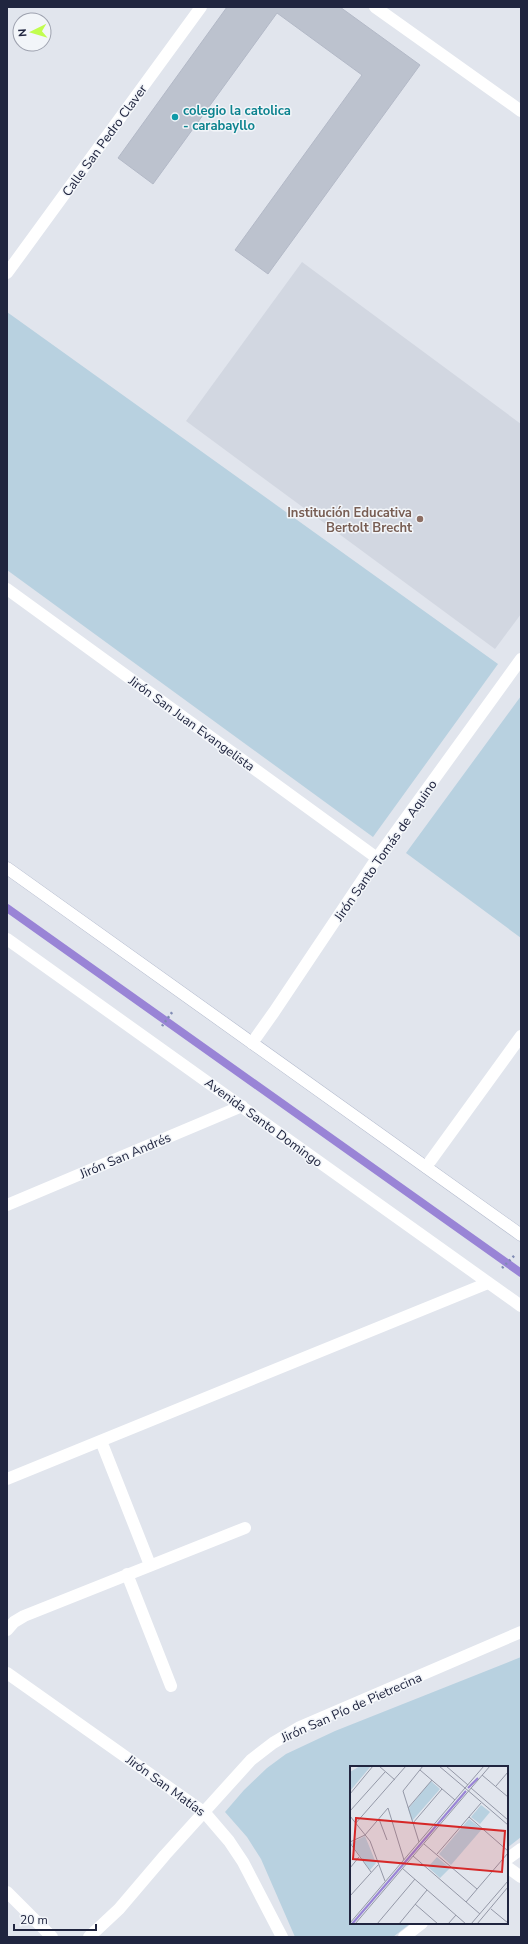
<svg xmlns="http://www.w3.org/2000/svg" width="528" height="1944" font-family="'Nunito Sans',sans-serif">
	<rect width="100%" height="100%" fill="#e1e5ed"/>
	<!-- built -->
	<path fill="#d2d7e1" d="M302,262L521,424V614L495,649L186,421Z"/>
	<!-- green -->
	<path fill="#b8d1e0" d="M7,312L498,664L373,837L7,570Z
		M521,696V938L406,853Z
		M521,1657V1837L507,1848V1767H351V1923H411L393,1937H295L261,1859L247,1837L225,1812L244,1790L267,1768L286,1754L335,1731Z"/>
	<g fill="none" stroke-linecap="round" stroke-linejoin="round">
		<!-- stream -->
		<path stroke="#9984d6" stroke-width="8" d="M7,908L521,1273"/>
	</g>
	<!-- building -->
	<path fill="#bcc2ce" stroke="#b3b9c7" d="M227,7H340L420,65L268,274L235,250L362,75L277,13L153,184L118,158Z"/>
	<g fill="none" stroke-linecap="round" stroke-linejoin="round">
		<!-- secondary casing -->
		<g stroke="#b3bacd" stroke-width="13">
			<path id="secondary" d="M7,868L521,1235"/>
		</g>
		<!-- path -->
		<path stroke="#7f8ab3" stroke-width="2.5" stroke-dasharray="2 3" stroke-linecap="butt" d="M162,1026L173,1011
			M502,1268L515,1255"/>
		<!-- street -->
		<path stroke="#fff" stroke-width="12" d="M375,7L521,111
			M7,273L201,7
			M7,589L377,858
			M7,939L521,1306
			M252,1043L274,1012L377,858L521,659
			M426,1167L521,1036
			M7,1205L242,1106
			M101,1441L150,1565
			M7,1479L488,1283
			M127,1574L171,1686
			M7,1630L14,1622L24,1616L245,1528
			M7,1673L205,1813L229,1841L243,1862L282,1937
			M507,1859L521,1849
			M507,1867L521,1877
			M7,1892L52,1937
			M89,1937L119,1909L165,1855L251,1760L273,1743L300,1727L521,1632
			M404,1937L422,1923"/>
		<!-- secondary -->
		<use href="#secondary" stroke="#fff" stroke-width="12"/>
	</g>
	<!-- markers -->
	<circle fill="#0f9aa8" stroke="#f2f5f9" stroke-width="1.5" cx="175" cy="117" r="4"/>
	<circle fill="#8d6e63" stroke="#f2f5f9" stroke-width="1.5" cx="420" cy="519" r="4"/>
	<g text-anchor="middle" stroke-width="3" stroke-linejoin="round" paint-order="stroke">
		<!-- culture labels -->
		<g font-size="13" font-weight="bold" fill="#0d838f" stroke="#f2f5f9" text-anchor="start">
			<text x="183" y="115">colegio la catolica<tspan x="183" dy="15">- carabayllo</tspan></text>
		</g>
		<!-- street labels -->
		<g font-size="13" fill="#20253f" stroke="#f2f5f9">
			<text transform="translate(104 140) rotate(-54)" y="5">Calle San Pedro Claver</text>
			<text transform="translate(192 723) rotate(36)" y="5">Jirón San Juan Evangelista</text>
			<text transform="translate(385 850) rotate(-55)" y="5">Jirón Santo Tomás de Aquino</text>
			<text transform="translate(264 1122) rotate(36)" y="5">Avenida Santo Domingo</text>
			<text transform="translate(125 1155) rotate(-23)" y="5">Jirón San Andrés</text>
			<text transform="translate(351 1707) rotate(-24)" y="5">Jirón San Pío de Pietrecina</text>
			<text transform="translate(166 1785) rotate(36)" y="5">Jirón San Matías</text>
		</g>
		<!-- education labels -->
		<g font-size="13" font-weight="bold" fill="#785e54" stroke="#f2f5f9" text-anchor="end">
			<text x="412" y="517">Institución Educativa<tspan x="412" dy="15">Bertolt Brecht</tspan></text>
		</g>
	</g>
	<!-- overview -->
	<g transform="translate(350 1766)">
		<rect width="158" height="158" fill="#e1e5ed"/>
		<path d="M10,0H21L0,25V6ZM81,15L90,23L62,55L58,43ZM131,39L140,46L130,58L121,51ZM119,53L132,63L101,99L89,88ZM15,70L26,97L20,104L1,77ZM87,91L100,102L90,112L78,101Z" fill="#b8d1e0"/>
		<path fill="none" stroke="#9984d6" stroke-width="2" d="M118,22L128,12M2,158L116,25"/>
		<path fill="none" stroke="#9498a7" stroke-width="1" d="M29,0L45,14M96,0L118,19M134,0L115,22L158,59M70,4L105,34M132,9L158,31M146,20L158,6M121,22L158,54M0,28L23,0M38,42L54,94M58,42L82,14M0,45L35,6M0,50L20,75L35,115M119,51L158,85M29,53L37,74M63,57L92,23M5,58L56,0M0,76L15,69L38,42M69,76L53,25L73,0M0,77L21,106M74,78L127,123M87,88L131,37M63,90L130,148M0,102L9,91M52,102L116,158M0,130L28,99M116,136L158,87M65,138L88,158M141,143L158,157M0,157L115,22L89,0M5,158L140,0M27,158L65,113M49,158L77,124M98,158L106,149M121,158L158,115M127,158L158,121"/>
		<path fill="#d62828" fill-opacity="0.15" stroke="#d62828" stroke-width="2" d="M6,52L155,65L152,106L3,93Z"/>
		<rect width="158" height="158" fill="none" stroke="#20253f" stroke-width="2"/>
	</g>
	<!-- border -->
	<rect width="528" height="1944" fill="none" stroke="#20253f" stroke-width="16"/>
	<!-- north arrow -->
	<g transform="translate(32 32) rotate(265)"><circle r="19" fill="#f2f5f9" stroke="#9ea2af"/>
	<path d="M0-3L7 15L0 10L-7 15Z" fill="#c1fd4e"/>
	<text y="-6" font-size="11" font-weight="bold" text-anchor="middle" fill="#20253f">N</text>
	</g>
	<!-- scale -->
	<path d="M14 1924v6h82v-6" fill="none" stroke="#20253f" stroke-width="2"/>
	<text x="20" y="1924" font-size="12" fill="#20253f" stroke="#f2f5f9" stroke-width="3" paint-order="stroke">20 m</text>
</svg>
